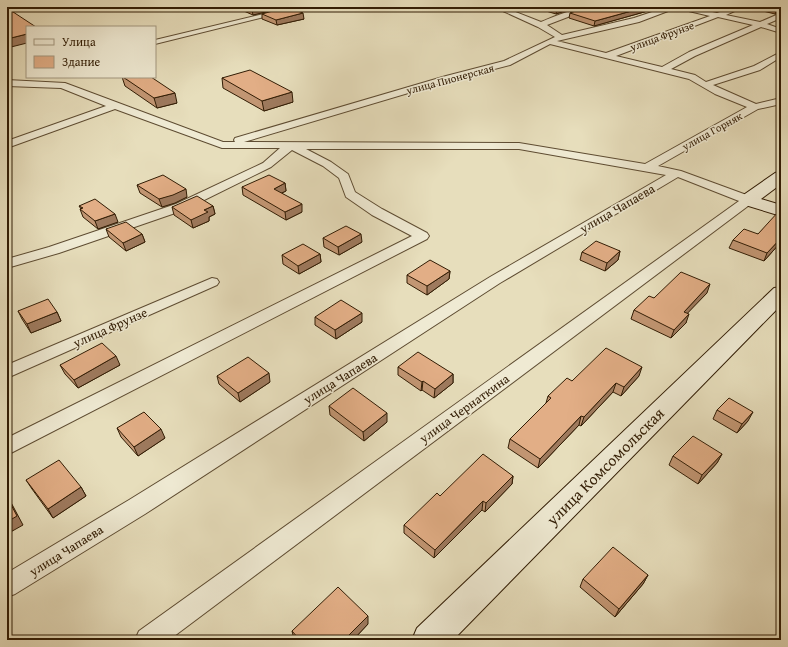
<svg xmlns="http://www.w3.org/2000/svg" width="788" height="647" font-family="'Gentium Book Plus',serif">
	<rect width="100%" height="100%" fill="#e7debc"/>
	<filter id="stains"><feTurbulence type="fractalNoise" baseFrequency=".005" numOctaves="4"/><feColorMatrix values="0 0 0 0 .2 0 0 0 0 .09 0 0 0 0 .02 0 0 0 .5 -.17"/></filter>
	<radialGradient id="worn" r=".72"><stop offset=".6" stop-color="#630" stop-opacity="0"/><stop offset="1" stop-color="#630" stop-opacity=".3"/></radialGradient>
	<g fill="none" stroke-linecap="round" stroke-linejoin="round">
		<!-- street casing -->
		<g stroke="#5e4c32" stroke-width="2">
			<path id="street" d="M293,7H305L155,44V40Z
				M494,7H503L541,22C558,15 576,7 594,7L547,25L562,35L634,18L667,7H689L717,13L734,7H743L726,15L760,22L781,13V18L767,24L781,29V33L761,27L695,56L671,69L695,75L706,82L754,66L781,52V57L760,70L713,85L756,104L781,98V104L758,109L658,166L681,171L752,197L754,200L752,203L169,640H135L139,631L739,201L678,177L500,283L145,514L15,594L7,597V573L129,500L490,277L666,175L519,149H306L331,162L348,174L355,192L382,209L427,233L429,236L427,239L7,455V438L412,236L372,215L346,197L339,178L323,166L292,150L271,167L184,210L59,253L7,268V259L49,247L176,204L263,163L280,148H222L115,109L7,148V141L106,106L61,88L7,86V80L65,83L223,142H235L234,140L235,138L446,76L504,61L555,37L538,27ZM676,8L710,16L606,53L557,41L639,22ZM718,17L753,25L689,52L662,67L616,56ZM550,44L689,79L715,94L747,107L645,164L519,143L244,142L452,80L510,65Z
				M212,278L217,279L219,282L217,285L7,378V365Z"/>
		</g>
		<!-- secondary casing -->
		<g stroke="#311c04" stroke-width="2">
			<path id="secondary" d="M781,171V184L761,199L781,205V216L742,204L739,200L742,196L775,173Z
				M781,287V305L453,640H412L417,628L774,288Z"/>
		</g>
		<!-- street -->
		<use href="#street" fill="#efead3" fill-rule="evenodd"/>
		<!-- secondary -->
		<use href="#secondary" fill="#efead3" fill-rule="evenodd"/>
	</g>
	<!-- wall -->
	<path fill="#c29673" stroke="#311c04" d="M236,7H278V9L253,15L237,8Z
		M547,7H584L573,8L556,14L546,11Z
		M587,7H662L594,26L569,18L570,13Z
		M747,7H781L775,14Z
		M262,14L304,19L277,25L262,19Z
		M122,77L177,103L157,108L125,86Z
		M222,78L293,102L264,111L223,88Z
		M285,183L286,191L282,193L302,212L286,220L243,195L242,187Z
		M137,185L187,197L175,203L162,207L140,193Z
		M79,206L118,222L98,229L83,217L80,209H81Z
		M213,206L215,214L209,217V221L193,228L174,215L172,207Z
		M781,211V242L764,261L729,248L733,240L758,234Z
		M106,229L142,234L145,242L126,251L109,237Z
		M323,238L362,242L339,255L324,247Z
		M620,251L618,260L605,271L580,260L582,252Z
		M320,254L321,262L299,274L283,264L282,255Z
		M450,271L449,279L427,295L407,283V275Z
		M707,293L687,313L686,323L671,338L631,319L634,310L654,298Z
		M18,311L57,312L61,321L31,333L22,319Z
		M315,317L362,322L336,339L315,325Z
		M60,365H120L78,388L65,374Z
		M398,367L453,374V383L434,398L422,390L421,391L398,375Z
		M217,376L270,382L240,402L219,384Z
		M639,376L621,396L613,392L581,426L579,425L538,468L508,448L510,439L546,403L548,396L572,381Z
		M329,406L387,422L364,441L330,415Z
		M717,410L748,421L737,433L713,419Z
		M117,428L165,438L138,456L121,437Z
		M722,454L717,463L698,484L669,465L673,456Z
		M513,476L512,484L485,512L482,510L434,558L404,533V525L440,496Z
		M26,480L81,487L86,496L53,518L32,489Z
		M648,575L643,584L615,617L580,587L583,579Z
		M368,624L353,640H295L294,639L292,631Z"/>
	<!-- shaded-wall -->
	<path fill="#9e7a5e" stroke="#311c04" d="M7,7H39L7,13Z
		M263,7H278V9L253,15L252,10Z
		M564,7H584L573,8L556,14L557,9Z
		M646,7H662L594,26L595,21Z
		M781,8V12L775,14L777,9Z
		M303,13L304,19L277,25L276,20Z
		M27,34V43L7,48V39Z
		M292,92L293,102L264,111L262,101Z
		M175,93L177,103L157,108L154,98Z
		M285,183L286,191L275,196L274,189Z
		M186,189L187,197L175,203L162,207L159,199Z
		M302,204V212L286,220L285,212Z
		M213,206L215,214L209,217V221L193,228L191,220L204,210Z
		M115,214L118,222L98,229L95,221Z
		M142,234L145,242L126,251L123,243Z
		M361,234L362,242L339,255L338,247Z
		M781,238V242L764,261L767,253Z
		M620,251L618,260L605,271L607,263Z
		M320,254L321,262L299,274L298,266Z
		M450,271L449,279L427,295V286Z
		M710,284L707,293L681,320L684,312Z
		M57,312L61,321L31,333L27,324Z
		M362,313V322L336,339L335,330Z
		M689,314L686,323L671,338L674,330Z
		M116,356L120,365L78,388L74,380Z
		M642,367L639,376L621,396L624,387Z
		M269,373L270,382L240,402L238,393Z
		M453,374V383L434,398L435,389Z
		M423,381L422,390L421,391L422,382Z
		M616,383L613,392L581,426L584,417Z
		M753,412L748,421L737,433L742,424Z
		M387,413V422L364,441L363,432Z
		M581,416L579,425L538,468L540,459Z
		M161,429L165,438L138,456L134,447Z
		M722,454L717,463L698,484L702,475Z
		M513,476L512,484L485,512L486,503Z
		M81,487L86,496L53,518L48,509Z
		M7,495L23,525L7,534Z
		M483,501L482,510L434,558L435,550Z
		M648,575L643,584L615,617L619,609Z
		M368,616V624L353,640H344Z"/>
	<!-- building -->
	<path fill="#e2ae86" stroke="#311c04" d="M246,7H263L252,10Z
		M287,7L303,13L276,20L262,14Z
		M548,7H564L557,9Z
		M587,7H646L595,21L570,13Z
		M769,7H781V8L777,9Z
		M7,8L36,27H27V34L7,39Z
		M250,70L292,92L262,101L222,78Z
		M123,77H151L175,93L154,98Z
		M163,175L186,189L173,195L159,199L137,185Z
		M269,175L285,183L274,189L302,204L285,212L242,187Z
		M197,196L213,206L204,210L208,212L191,220L172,207Z
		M95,199L115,214L95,221L80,209L83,208L79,206Z
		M779,211H781V238L767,253L733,240L744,229L758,234Z
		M126,222L142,234L123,243L106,229Z
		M346,226L361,234L338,247L323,238Z
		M596,241L620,251L607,263L582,252Z
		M303,244L320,254L298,266L282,255Z
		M430,260L450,271L427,286L407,275Z
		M681,272L710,284L684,312L689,314L674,330L634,310L649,296L654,298Z
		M48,299L57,312L27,324L18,311Z
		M341,300L362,313L335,330L315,317Z
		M102,343L116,356L74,380L60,365Z
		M606,348L642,367L624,387L616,383L584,417L581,416L540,459L510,439L551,398L548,396L567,378L572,381Z
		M418,352L453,374L435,389L423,381L422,382L398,367Z
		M248,357L269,373L238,393L217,376Z
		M353,388L387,413L363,432L329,406Z
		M729,398L753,412L742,424L717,410Z
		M144,412L161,429L134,447L117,428Z
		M693,436L722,454L702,475L673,456Z
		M483,454L513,476L486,503L483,501L435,550L404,525L437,493L440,496Z
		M59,460L81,487L48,509L26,480Z
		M7,497L17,516L7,522Z
		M613,547L648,575L619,609L583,579Z
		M338,587L368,616L344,640H300L292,631Z"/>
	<g text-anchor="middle" stroke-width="3" stroke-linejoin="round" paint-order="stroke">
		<!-- far-street labels -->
		<g font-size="11" fill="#311c04" stroke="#efead3">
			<text transform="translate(662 36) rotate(-20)" y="4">улица Фрунзе</text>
			<text transform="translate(450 79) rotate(-15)" y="4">улица Пионерская</text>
			<text transform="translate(712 131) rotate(-29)" y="4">улица Горняк</text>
		</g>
		<!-- street labels -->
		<g font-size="13" fill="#311c04" stroke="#efead3">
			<text transform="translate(617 208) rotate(-30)" y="5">улица Чапаева</text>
			<text transform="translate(110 327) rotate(-24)" y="5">улица Фрунзе</text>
			<text transform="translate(340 378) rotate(-32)" y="5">улица Чапаева</text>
			<text transform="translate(464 408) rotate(-36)" y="5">улица Чернаткина</text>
			<text transform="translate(66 550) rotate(-32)" y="5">улица Чапаева</text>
		</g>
		<!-- near-street labels -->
		<g font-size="16" fill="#311c04" stroke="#efead3">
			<text transform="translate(605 466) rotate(-45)" y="6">улица Комсомольская</text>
		</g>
	</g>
	<!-- margin -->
	<rect width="788" height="647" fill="none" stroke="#e7debc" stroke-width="24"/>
	<rect x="8" y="8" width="772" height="631" fill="none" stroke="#311c04" stroke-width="2"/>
	<rect x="12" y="12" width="764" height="623" fill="none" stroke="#311c04"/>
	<!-- legend -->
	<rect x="26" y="26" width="130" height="52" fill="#efead3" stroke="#a39880"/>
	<rect x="34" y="39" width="20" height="6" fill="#efead3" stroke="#a39880"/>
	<text x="62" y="46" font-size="12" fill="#311c04">Улица</text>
	<rect x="34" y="56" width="20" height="12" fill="#e2ae86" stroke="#a39880"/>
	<text x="62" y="66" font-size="12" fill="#311c04">Здание</text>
	<rect width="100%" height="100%" filter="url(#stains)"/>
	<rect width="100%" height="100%" fill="url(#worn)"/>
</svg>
